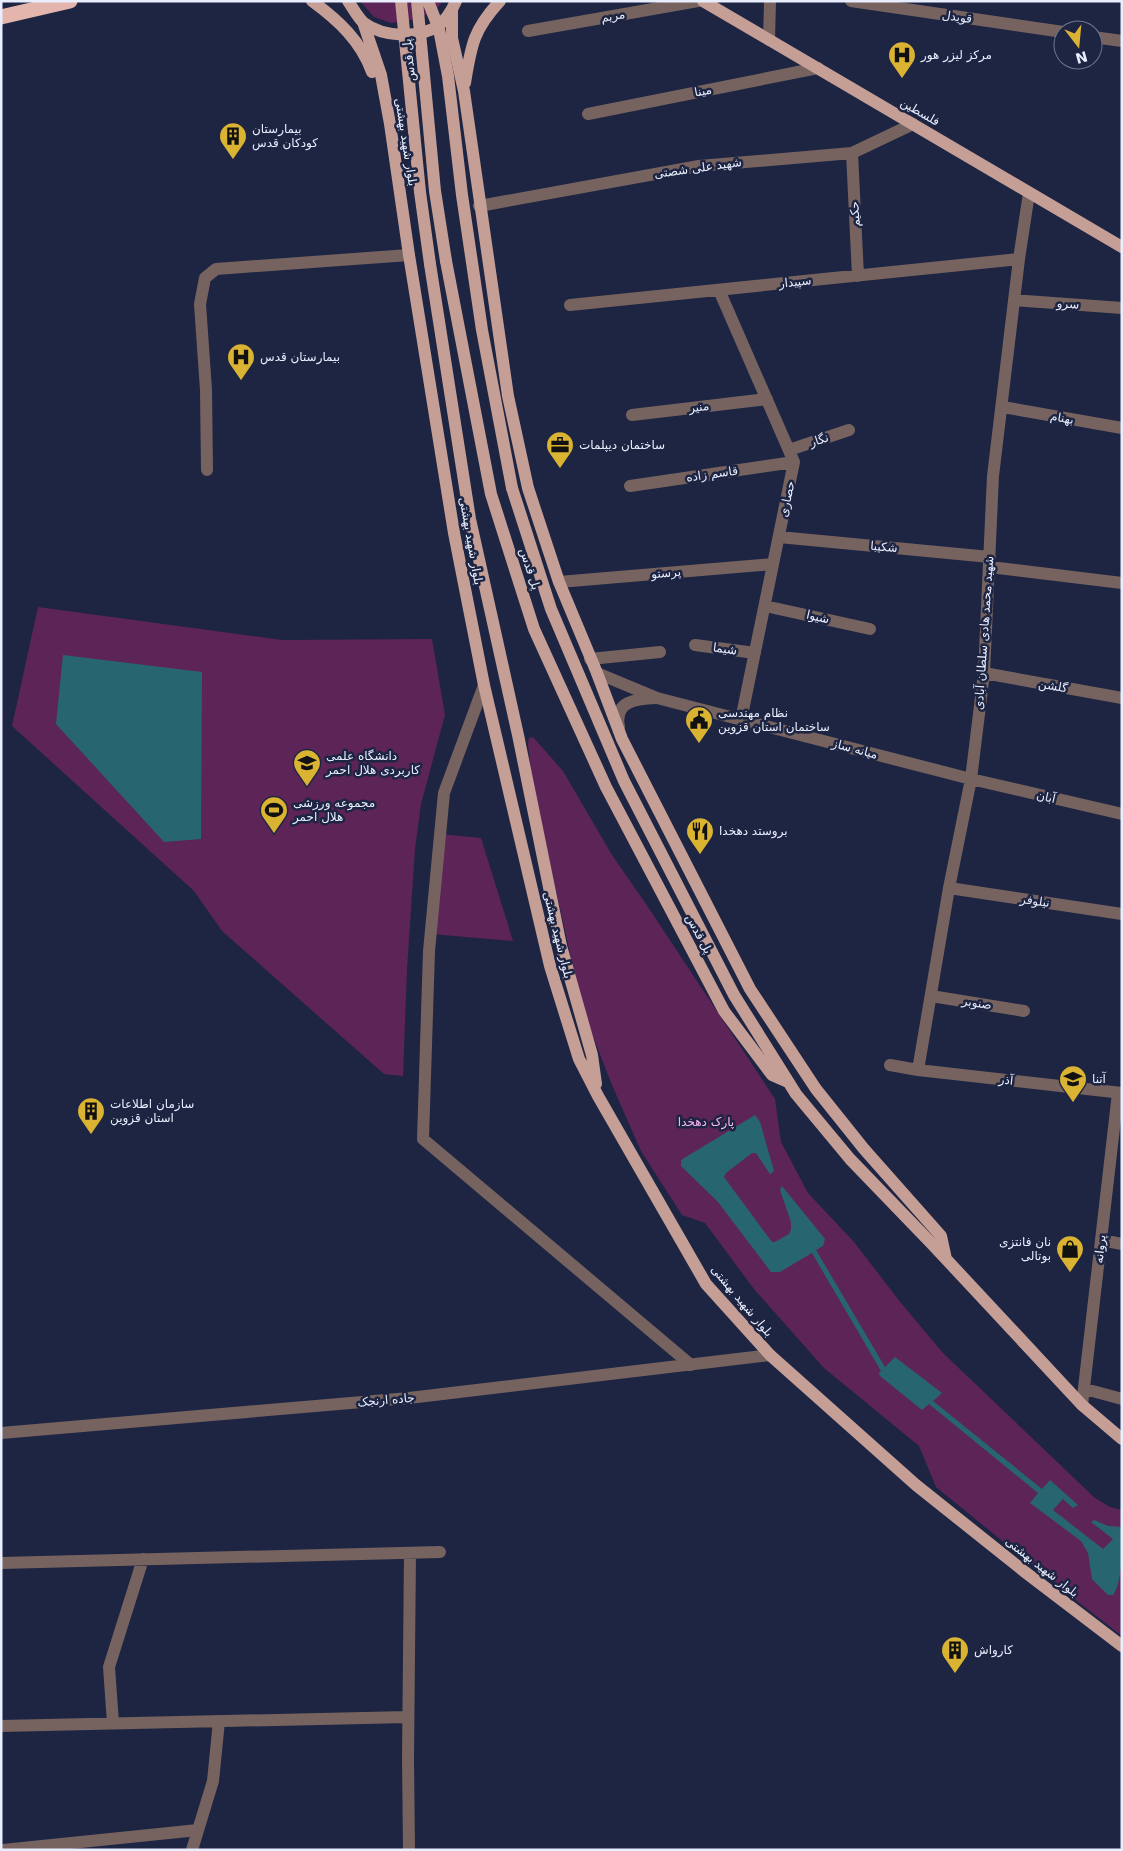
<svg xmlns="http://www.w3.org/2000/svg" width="1123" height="1851" font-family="'DejaVu Sans','Noto Naskh Arabic',sans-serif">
	<rect width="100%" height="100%" fill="#1d2543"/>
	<!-- green -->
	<path fill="#5d2458" d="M360,1H443L434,12L412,20L391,23L374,17Z
		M38,607L282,640L432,639L445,715L421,804L415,849L407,969L403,1076L384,1074L222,931L194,891L12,726Z
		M533,737L563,771L612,855L646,904L775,1099L781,1142L808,1193L854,1242L901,1303L943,1353L1095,1498L1110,1507L1122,1510V1636L1059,1587L936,1487L919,1446L824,1368L754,1289L705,1223L682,1215L641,1151L612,1085L582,1008L532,781L528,744L529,738Z
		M440,834L481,838L513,941L431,934Z"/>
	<!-- water -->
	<path fill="#276671" d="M63,655L202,672L201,839L164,842L56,724Z
		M755,1115L760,1122L774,1171L770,1174L756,1153H752L726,1173L724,1177L772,1242H775L789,1234L791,1229V1222L780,1190L782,1186L825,1239L823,1246L816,1250L885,1367L895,1357L942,1393L933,1401L1042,1489L1050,1480L1078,1505L1073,1508L1063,1499L1053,1510L1103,1549L1113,1539L1091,1522L1094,1520L1108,1526L1122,1527C1122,1545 1123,1582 1113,1595H1108L1092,1579L1088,1553L1081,1541L1030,1503L1038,1493L929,1404L922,1410L880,1376L879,1373L881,1371L812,1253L780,1272H771L718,1202L681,1166V1160Z"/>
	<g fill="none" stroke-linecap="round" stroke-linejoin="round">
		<!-- minor -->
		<path stroke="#76635f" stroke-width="12" d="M851,1L1063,32
			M528,31L698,1
			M1093,37L1122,41
			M769,40L770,1
			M588,114L818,68
			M852,153L858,276
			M479,206L699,166L852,153L913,124
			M719,290L794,462L741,720
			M1014,300L1122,308
			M570,305L1019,259
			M1003,407L1122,428
			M632,415L767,399
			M789,450L849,430
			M207,470L206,390L200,304L205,278L216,269L409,255
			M630,486L794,462
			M779,537L990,557
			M990,567L1122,583
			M559,582L773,564
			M765,606L870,629
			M695,645L755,653
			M590,659L660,652
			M597,673L657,698L971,779L1122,814
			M984,673L1122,698
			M484,685L444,793L429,951L423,1139L691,1365
			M619,727C614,701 635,699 656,698
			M949,888L1122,914
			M931,996L1024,1011
			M890,1065L918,1070L1122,1093
			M918,1070L949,888L971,779L984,673L993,476L1019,259L1029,193
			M1101,1240L1122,1244
			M1085,1389L1122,1399
			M1082,1405L1118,1093
			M1,1433L409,1398L770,1355
			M1,1563L440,1552
			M113,1723L109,1667L143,1559
			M1,1726L408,1717
			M3,1850L198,1830
			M192,1850L213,1781L219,1721
			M409,1850L408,1758L410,1553"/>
		<!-- major -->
		<path stroke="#c59e96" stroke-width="12" d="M312,1C338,20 361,41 372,72
			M348,1C353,8 358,18 364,23C383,37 418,39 438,26C446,20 452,10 456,1
			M703,1L1122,247
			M452,10V38L464,91L508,396L528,488L559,582L597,673L622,739L750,989L816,1089L864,1149L941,1236L946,1259
			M363,22L381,75L390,124L409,255L454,533L484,685L550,966L579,1059L598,1096L706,1284L770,1355L916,1485L1025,1572L1122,1646
			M465,83C471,46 473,30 500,1
			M446,261L491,494L534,629L606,787L724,1011L772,1075L788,1082
			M430,264L470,519L518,735L561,946L592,1055L596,1084
			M512,488L551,609L624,781L734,995L796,1094L850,1159L932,1244L1082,1405L1122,1439"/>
		<!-- highway -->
		<path stroke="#e4b5ac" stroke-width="15" d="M1,17L70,1"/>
		<!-- major-bridge -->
		<path stroke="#c59e96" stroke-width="12" d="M401,1L420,192L430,264
			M417,1L435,191L446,261
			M428,1L439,29L448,76L462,195L482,330L512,488"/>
	</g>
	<!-- icons -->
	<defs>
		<g id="hospital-pin" transform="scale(1.4375)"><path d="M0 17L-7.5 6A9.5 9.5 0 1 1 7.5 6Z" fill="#dab333" stroke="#1d2543"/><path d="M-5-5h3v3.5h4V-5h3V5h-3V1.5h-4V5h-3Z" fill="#111"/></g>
		<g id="building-pin" transform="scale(1.4375)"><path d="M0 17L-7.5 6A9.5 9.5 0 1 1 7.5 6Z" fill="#dab333" stroke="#1d2543"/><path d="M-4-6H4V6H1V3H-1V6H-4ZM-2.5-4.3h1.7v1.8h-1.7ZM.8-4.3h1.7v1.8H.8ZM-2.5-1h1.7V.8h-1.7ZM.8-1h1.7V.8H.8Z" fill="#111"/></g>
		<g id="office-pin" transform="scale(1.4375)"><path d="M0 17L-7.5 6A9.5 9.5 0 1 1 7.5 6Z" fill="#dab333" stroke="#1d2543"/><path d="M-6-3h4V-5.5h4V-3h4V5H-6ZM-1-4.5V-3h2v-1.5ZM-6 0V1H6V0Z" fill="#111"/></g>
		<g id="civic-pin" transform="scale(1.4375)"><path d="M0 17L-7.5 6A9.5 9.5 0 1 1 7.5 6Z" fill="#dab333" stroke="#1d2543"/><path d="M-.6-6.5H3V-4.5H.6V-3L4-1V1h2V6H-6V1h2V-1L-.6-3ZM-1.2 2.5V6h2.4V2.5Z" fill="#111"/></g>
		<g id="university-pin" transform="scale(1.4375)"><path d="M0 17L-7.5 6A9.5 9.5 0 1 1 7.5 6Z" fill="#dab333" stroke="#1d2543"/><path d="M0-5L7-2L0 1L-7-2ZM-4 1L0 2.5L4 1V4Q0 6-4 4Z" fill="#111"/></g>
		<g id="stadium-pin" transform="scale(1.4375)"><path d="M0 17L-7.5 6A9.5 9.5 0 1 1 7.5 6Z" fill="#dab333" stroke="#1d2543"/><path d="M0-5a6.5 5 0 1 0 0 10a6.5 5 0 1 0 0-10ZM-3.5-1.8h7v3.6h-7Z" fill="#111"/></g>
		<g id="restaurant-pin" transform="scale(1.4375)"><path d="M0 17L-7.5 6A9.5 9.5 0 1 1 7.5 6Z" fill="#dab333" stroke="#1d2543"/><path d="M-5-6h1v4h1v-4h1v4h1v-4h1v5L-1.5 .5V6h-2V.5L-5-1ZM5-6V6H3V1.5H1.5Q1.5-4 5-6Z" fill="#111"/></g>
		<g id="school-pin" transform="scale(1.4375)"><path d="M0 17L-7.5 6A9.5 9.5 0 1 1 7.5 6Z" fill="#dab333" stroke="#1d2543"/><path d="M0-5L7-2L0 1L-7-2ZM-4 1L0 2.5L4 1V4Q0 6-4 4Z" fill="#111"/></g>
		<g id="shop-pin" transform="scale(1.4375)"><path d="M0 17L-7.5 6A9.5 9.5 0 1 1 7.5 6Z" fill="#dab333" stroke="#1d2543"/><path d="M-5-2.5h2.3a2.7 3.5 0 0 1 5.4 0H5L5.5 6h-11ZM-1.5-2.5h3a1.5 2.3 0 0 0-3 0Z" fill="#111"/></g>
	</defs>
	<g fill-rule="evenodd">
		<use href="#hospital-pin" x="902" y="55"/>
		<use href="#building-pin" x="233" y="136"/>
		<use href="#hospital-pin" x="241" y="357"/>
		<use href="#office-pin" x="560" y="445"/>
		<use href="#civic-pin" x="699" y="720"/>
		<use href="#university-pin" x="307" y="763"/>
		<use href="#stadium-pin" x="274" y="810"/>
		<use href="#restaurant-pin" x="700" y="831"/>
		<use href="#school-pin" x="1073" y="1079"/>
		<use href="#building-pin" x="91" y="1111"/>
		<use href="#shop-pin" x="1070" y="1249"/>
		<use href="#building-pin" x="955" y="1650"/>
	</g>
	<g text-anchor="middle" stroke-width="5" stroke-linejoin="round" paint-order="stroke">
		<!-- street labels -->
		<g font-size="12" fill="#e9eefe" stroke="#1d2543">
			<text transform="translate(613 16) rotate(-10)" y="4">مریم</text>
			<text transform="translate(957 17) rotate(8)" y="4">قویدل</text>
			<text transform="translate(409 60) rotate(-96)" y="4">پل قدس</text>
			<text transform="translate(703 91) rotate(-11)" y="4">مینا</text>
			<text transform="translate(920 112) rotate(30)" y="4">فلسطین</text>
			<text transform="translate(406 142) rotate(81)" y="4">بلوار شهید بهشتی</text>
			<text transform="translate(698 168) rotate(-8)" y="4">شهید علی شصتی</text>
			<text transform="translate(855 214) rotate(-93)" y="4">حکیم</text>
			<text transform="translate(795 282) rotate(-6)" y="4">سپیدار</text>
			<text transform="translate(1068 304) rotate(4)" y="4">سرو</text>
			<text transform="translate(699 407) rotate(-7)" y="4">منیر</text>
			<text transform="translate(1062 418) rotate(10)" y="4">بهنام</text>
			<text transform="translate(819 440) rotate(-18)" y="4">نگار</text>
			<text transform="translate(712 474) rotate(-8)" y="4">قاسم زاده</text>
			<text transform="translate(787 499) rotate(-78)" y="4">حصاری</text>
			<text transform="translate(471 541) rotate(80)" y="4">بلوار شهید بهشتی</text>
			<text transform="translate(884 547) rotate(5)" y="4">شکیبا</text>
			<text transform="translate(530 569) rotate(72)" y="4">پل قدس</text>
			<text transform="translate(666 573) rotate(-5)" y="4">پرستو</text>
			<text transform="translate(818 617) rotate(13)" y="4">شیوا</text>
			<text transform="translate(984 633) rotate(-86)" y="4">شهید محمد هادی سلطان آبادی</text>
			<text transform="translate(725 649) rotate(8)" y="4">شیما</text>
			<text transform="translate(1053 686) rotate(10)" y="4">گلشن</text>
			<text transform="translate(855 749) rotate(15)" y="4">میانه ساز</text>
			<text transform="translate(1046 797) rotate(13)" y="4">آبان</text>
			<text transform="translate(1035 901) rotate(8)" y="4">نیلوفر</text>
			<text transform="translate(699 934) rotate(62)" y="4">پل قدس</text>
			<text transform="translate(558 935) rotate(76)" y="4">بلوار شهید بهشتی</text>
			<text transform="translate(977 1003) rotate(9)" y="4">صنوبر</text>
			<text transform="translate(1006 1080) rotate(6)" y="4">آذر</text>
			<text transform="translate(1100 1249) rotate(-84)" y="4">پروانه</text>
			<text transform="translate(742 1301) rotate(50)" y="4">بلوار شهید بهشتی</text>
			<text transform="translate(386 1400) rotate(-5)" y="4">جاده ارنجک</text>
			<text transform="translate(1042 1567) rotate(38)" y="4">بلوار شهید بهشتی</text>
		</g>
		<!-- poi labels -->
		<g font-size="12" fill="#e9eefe" stroke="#1d2543" text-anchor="start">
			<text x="921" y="59">مرکز لیزر هور</text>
			<text x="252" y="133">بیمارستان<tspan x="252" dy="14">کودکان قدس</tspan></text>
			<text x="260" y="361">بیمارستان قدس</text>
			<text x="579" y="449">ساختمان دیپلمات</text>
			<text x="718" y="717">نظام مهندسی<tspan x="718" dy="14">ساختمان استان قزوین</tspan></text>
			<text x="326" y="760">دانشگاه علمی<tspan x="326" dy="14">کاربردی هلال احمر</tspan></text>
			<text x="293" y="807">مجموعه ورزشی<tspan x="293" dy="14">هلال احمر</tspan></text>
			<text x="719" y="835">بروستد دهخدا</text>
			<text x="1092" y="1083">آتنا</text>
			<text x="110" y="1108">سازمان اطلاعات<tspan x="110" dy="14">استان قزوین</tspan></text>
			<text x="1051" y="1246" text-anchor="end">نان فانتزی<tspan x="1051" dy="14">بوتالی</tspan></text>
			<text x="974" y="1654">کارواش</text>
		</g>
		<!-- park labels -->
		<g font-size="12" fill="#feb5f4" stroke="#1d2543">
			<text x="706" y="1126">پارک دهخدا</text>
		</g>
	</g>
	<!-- border -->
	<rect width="1123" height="1851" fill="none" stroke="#e9eefe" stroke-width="5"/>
	<!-- north arrow -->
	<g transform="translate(1078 45) rotate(164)"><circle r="24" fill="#1d2543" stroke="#6f758e"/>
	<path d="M0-4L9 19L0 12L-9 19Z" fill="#dab333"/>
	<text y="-8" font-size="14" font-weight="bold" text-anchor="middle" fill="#e9eefe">N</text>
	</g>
</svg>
